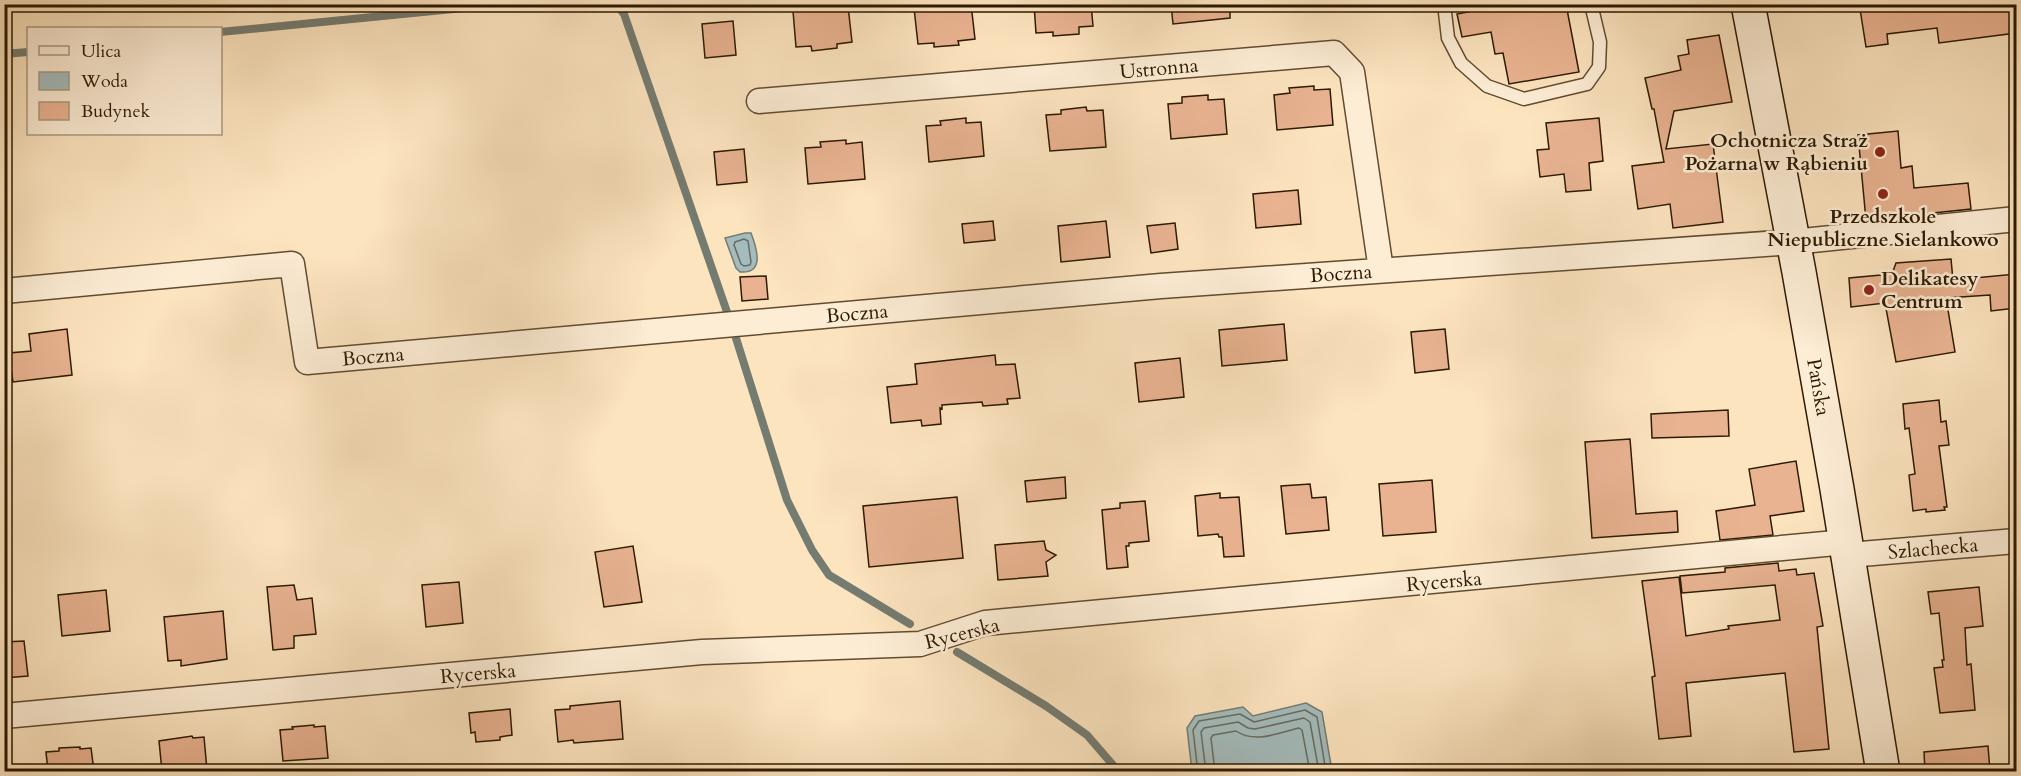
<svg xmlns="http://www.w3.org/2000/svg" width="2021" height="776" font-family="Cardo,serif">
	<rect width="100%" height="100%" fill="#fce4bf"/>
	<filter id="stains"><feTurbulence type="fractalNoise" baseFrequency=".00333" numOctaves="4"/><feColorMatrix values="0 0 0 0 .2 0 0 0 0 .09 0 0 0 0 .02 0 0 0 .5 -.17"/></filter>
	<radialGradient id="worn" r=".72"><stop offset=".6" stop-color="#630" stop-opacity="0"/><stop offset="1" stop-color="#630" stop-opacity=".3"/></radialGradient>
	<!-- water -->
	<path fill="#a4bcbd" stroke="#747b71" stroke-width="1.5" d="M745,233H751C757,249 765,274 740,272L736,268L725,238Z
		M1306,703L1322,712L1332,771H1192L1187,728L1195,716L1243,707L1253,716Z"/>
	<g fill="none" stroke-linecap="round" stroke-linejoin="round">
		<!-- shore -->
		<path stroke="#686b5e" stroke-width="1.5" d="M744,239L748,241L751,262L750,265L744,266L741,264L734,245L735,242Z
			M1198,772L1193,730L1199,721L1240,714L1254,722L1305,710L1317,717L1326,772
			M1206,772L1201,732L1204,728L1238,722L1248,728L1255,729L1304,718L1310,722L1319,772
			M1215,772L1211,738L1213,735L1236,731C1255,744 1278,733 1299,728L1302,730L1310,772"/>
		<!-- stream -->
		<path stroke="#747b71" stroke-width="8" d="M616,4L624,14L727,312
			M220,32L504,4
			M4,54L28,52
			M735,335L787,500L812,550L829,575L910,624
			M957,652L1046,706L1087,735L1119,772"/>
	</g>
	<!-- building -->
	<path fill="#e9b391" stroke="#2d1a00" stroke-width="1.5" d="M954,4H971L975,39L958,41L959,45L946,46L934,47V43L918,44L914,8Z
		M1034,4H1091L1093,26L1079,27V34L1053,36V32L1036,33Z
		M1171,4H1230V18L1173,24Z
		M1494,4H1566L1579,72L1509,84L1503,53L1495,54L1491,32L1462,37L1457,14L1494,7Z
		M1900,4H2016V33L1939,43L1937,28L1887,34L1888,44L1866,47L1860,9Z
		M848,6L852,42L837,44V48L812,51L811,46L796,47L793,11Z
		M733,21L736,55L705,58L702,24Z
		M1719,35L1732,102L1674,111L1666,149L1713,144L1723,222L1673,228L1670,204L1638,209L1632,166L1664,162L1654,109H1652L1645,78L1681,70L1678,56L1689,54L1687,40Z
		M1314,86V90L1330,89L1333,125L1277,130L1274,95L1290,93L1289,88Z
		M1208,95V100L1224,99L1227,134L1171,139L1168,104L1182,103V97Z
		M1086,107L1087,111L1103,110L1106,147L1050,151L1046,115L1061,114V110Z
		M966,118V123L981,122L984,156L929,162L926,126L941,125L940,121Z
		M1599,118L1603,161L1589,163L1591,190L1566,192L1564,174L1540,177L1537,150L1549,149L1546,123Z
		M1898,131L1901,168L1912,166L1914,188L1968,183L1971,209L1866,220L1858,135Z
		M846,140V144L862,142L865,179L808,184L805,148L821,147L820,142Z
		M744,149L747,182L717,185L714,152Z
		M1298,190L1301,224L1256,228L1253,194Z
		M993,221L995,240L964,243L962,224Z
		M1106,221L1110,257L1061,262L1058,226Z
		M1175,223L1178,249L1151,253L1147,226Z
		M1951,259L1953,280L2016,274V308L1991,311L1990,295L1946,298L1955,352L1896,362L1885,303L1851,307L1849,278L1892,274L1896,263Z
		M766,276L768,299L742,301L740,277Z
		M1284,324L1287,360L1222,366L1219,330Z
		M67,329L72,375L13,382L9,353L31,351L29,334Z
		M1445,329L1449,369L1415,373L1411,332Z
		M995,355L996,365L1015,364L1020,398L1007,399L1008,404L983,406L982,402L942,405V409L940,408L941,424L922,426L921,420L891,423L887,387L917,384L915,364Z
		M1180,358L1184,397L1139,402L1135,363Z
		M1939,400L1941,422L1946,421L1949,445L1939,446L1947,507H1944L1945,510L1926,512V509L1913,511L1909,475L1915,474L1909,428L1905,429L1903,404Z
		M1728,410L1729,436L1652,438L1651,414Z
		M1630,439L1636,514L1677,511L1678,532L1592,538L1585,442Z
		M1796,461L1804,511L1770,516L1773,535L1720,540L1716,511L1755,505L1749,469Z
		M1065,477L1066,498L1027,502L1025,481Z
		M1432,480L1436,532L1383,536L1379,484Z
		M1310,484L1312,498L1326,497L1329,530L1286,534L1281,486Z
		M1220,493V498L1239,497L1244,556L1224,557L1222,537H1219L1218,534L1198,536L1195,496Z
		M957,497L963,558L869,567L863,506Z
		M1145,501L1149,541L1129,543V546H1126L1128,567L1107,569L1102,510L1120,508V503Z
		M1044,541L1046,550L1056,555L1046,562L1048,576L998,580L995,545Z
		M633,546L642,602L604,607L595,552Z
		M1778,563L1779,571L1796,569L1797,575L1814,573L1823,626L1817,627L1829,749L1794,752L1785,673L1686,683L1691,736L1659,739L1652,677L1655,676L1642,581L1679,577L1686,636L1729,629L1728,626L1780,620L1775,585L1682,593L1680,576L1725,572V568Z
		M459,582L463,623L426,627L422,585Z
		M294,585L297,600L312,598L316,634L294,636V648L273,650L267,587Z
		M1979,587L1983,626L1965,628L1967,665L1971,664L1975,710L1940,713L1934,668L1943,667L1942,660H1944L1939,613L1931,614L1928,592Z
		M106,590L110,631L62,636L58,595Z
		M223,611L227,659L181,666V660L168,661L164,617Z
		M24,641L28,676L4,678V642Z
		M620,701L623,739L574,743L573,740L558,742L555,710L570,709V706Z
		M510,709L512,735L500,737V740L476,742L475,732L471,733L469,713Z
		M314,725V727L325,726L328,758L283,761L280,730L293,729L292,727Z
		M192,736L193,738L204,737L207,770L162,771L159,741Z
		M1988,746L1990,771H1925L1924,752Z
		M80,747V749L91,748L94,771H48L46,752L59,751V748Z"/>
	<g fill="none" stroke-linecap="round" stroke-linejoin="round">
		<!-- lane casing -->
		<g stroke="#614c30" stroke-width="15">
			<path id="lane" d="M1444,4L1448,38L1461,63L1487,86L1524,99L1587,84L1599,67L1600,42L1591,4"/>
		</g>
		<!-- street casing -->
		<g stroke="#614c30" stroke-width="27">
			<path id="street" d="M759,101L1334,53L1352,72L1381,270
				M4,291L292,264L307,362L1161,286L1793,242L2016,219
				M1849,555L2016,541
				M4,716L702,652L920,644L985,623L1846,542"/>
		</g>
		<!-- secondary casing -->
		<g stroke="#2d1a00" stroke-width="36">
			<path id="secondary" d="M1748,4L1799,272L1837,489L1883,772"/>
		</g>
		<!-- lane -->
		<use href="#lane" stroke="#fdedd5" stroke-width="12"/>
		<!-- street -->
		<use href="#street" stroke="#fdedd5" stroke-width="24"/>
		<!-- secondary -->
		<use href="#secondary" stroke="#fdedd5" stroke-width="33"/>
	</g>
	<!-- markers -->
	<g fill="#8f2418" stroke="#fdedd5" stroke-width="2">
		<circle cx="1880" cy="152" r="6"/>
		<circle cx="1883" cy="194" r="6"/>
		<circle cx="1869" cy="290" r="6"/>
	</g>
	<g text-anchor="middle" stroke-width="5" stroke-linejoin="round" paint-order="stroke">
		<!-- street labels -->
		<g font-size="20" fill="#2d1a00" stroke="#fdedd5">
			<text transform="translate(1159 68) rotate(-5)" y="7">Ustronna</text>
			<text transform="translate(1341 273) rotate(-4)" y="7">Boczna</text>
			<text transform="translate(857 313) rotate(-5)" y="7">Boczna</text>
			<text transform="translate(373 356) rotate(-5)" y="7">Boczna</text>
			<text transform="translate(1819 387) rotate(80)" y="7">Pańska</text>
			<text transform="translate(1933 548) rotate(-5)" y="7">Szlachecka</text>
			<text transform="translate(1444 581) rotate(-5)" y="7">Rycerska</text>
			<text transform="translate(962 633) rotate(-14)" y="7">Rycerska</text>
			<text transform="translate(478 673) rotate(-5)" y="7">Rycerska</text>
		</g>
		<!-- poi labels -->
		<g font-size="20" font-weight="bold" fill="#2d1a00" stroke="#fdedd5" text-anchor="end">
			<text x="1868" y="147">Ochotnicza Straż<tspan x="1868" dy="23">Pożarna w Rąbieniu</tspan></text>
			<text x="1883" y="223" text-anchor="middle">Przedszkole<tspan x="1883" dy="23">Niepubliczne Sielankowo</tspan></text>
			<text x="1881" y="285" text-anchor="start">Delikatesy<tspan x="1881" dy="23">Centrum</tspan></text>
		</g>
	</g>
	<!-- margin -->
	<rect width="2021" height="776" fill="none" stroke="#fce4bf" stroke-width="24"/>
	<rect x="6" y="6" width="2009" height="764" fill="none" stroke="#2d1a00" stroke-width="3"/>
	<rect x="12" y="12" width="1997" height="752" fill="none" stroke="#2d1a00" stroke-width="1.5"/>
	<!-- legend -->
	<rect x="27" y="27" width="195" height="108" fill="#fdedd5" stroke="#aa9980" stroke-width="1.5"/>
	<rect x="39" y="46" width="30" height="9" fill="#fdedd5" stroke="#aa9980" stroke-width="1.5"/>
	<text x="81" y="57" font-size="18" fill="#2d1a00">Ulica</text>
	<rect x="39" y="72" width="30" height="18" fill="#a4bcbd" stroke="#aa9980" stroke-width="1.5"/>
	<text x="81" y="87" font-size="18" fill="#2d1a00">Woda</text>
	<rect x="39" y="102" width="30" height="18" fill="#e9b391" stroke="#aa9980" stroke-width="1.5"/>
	<text x="81" y="117" font-size="18" fill="#2d1a00">Budynek</text>
	<rect width="100%" height="100%" filter="url(#stains)"/>
	<rect width="100%" height="100%" fill="url(#worn)"/>
</svg>
